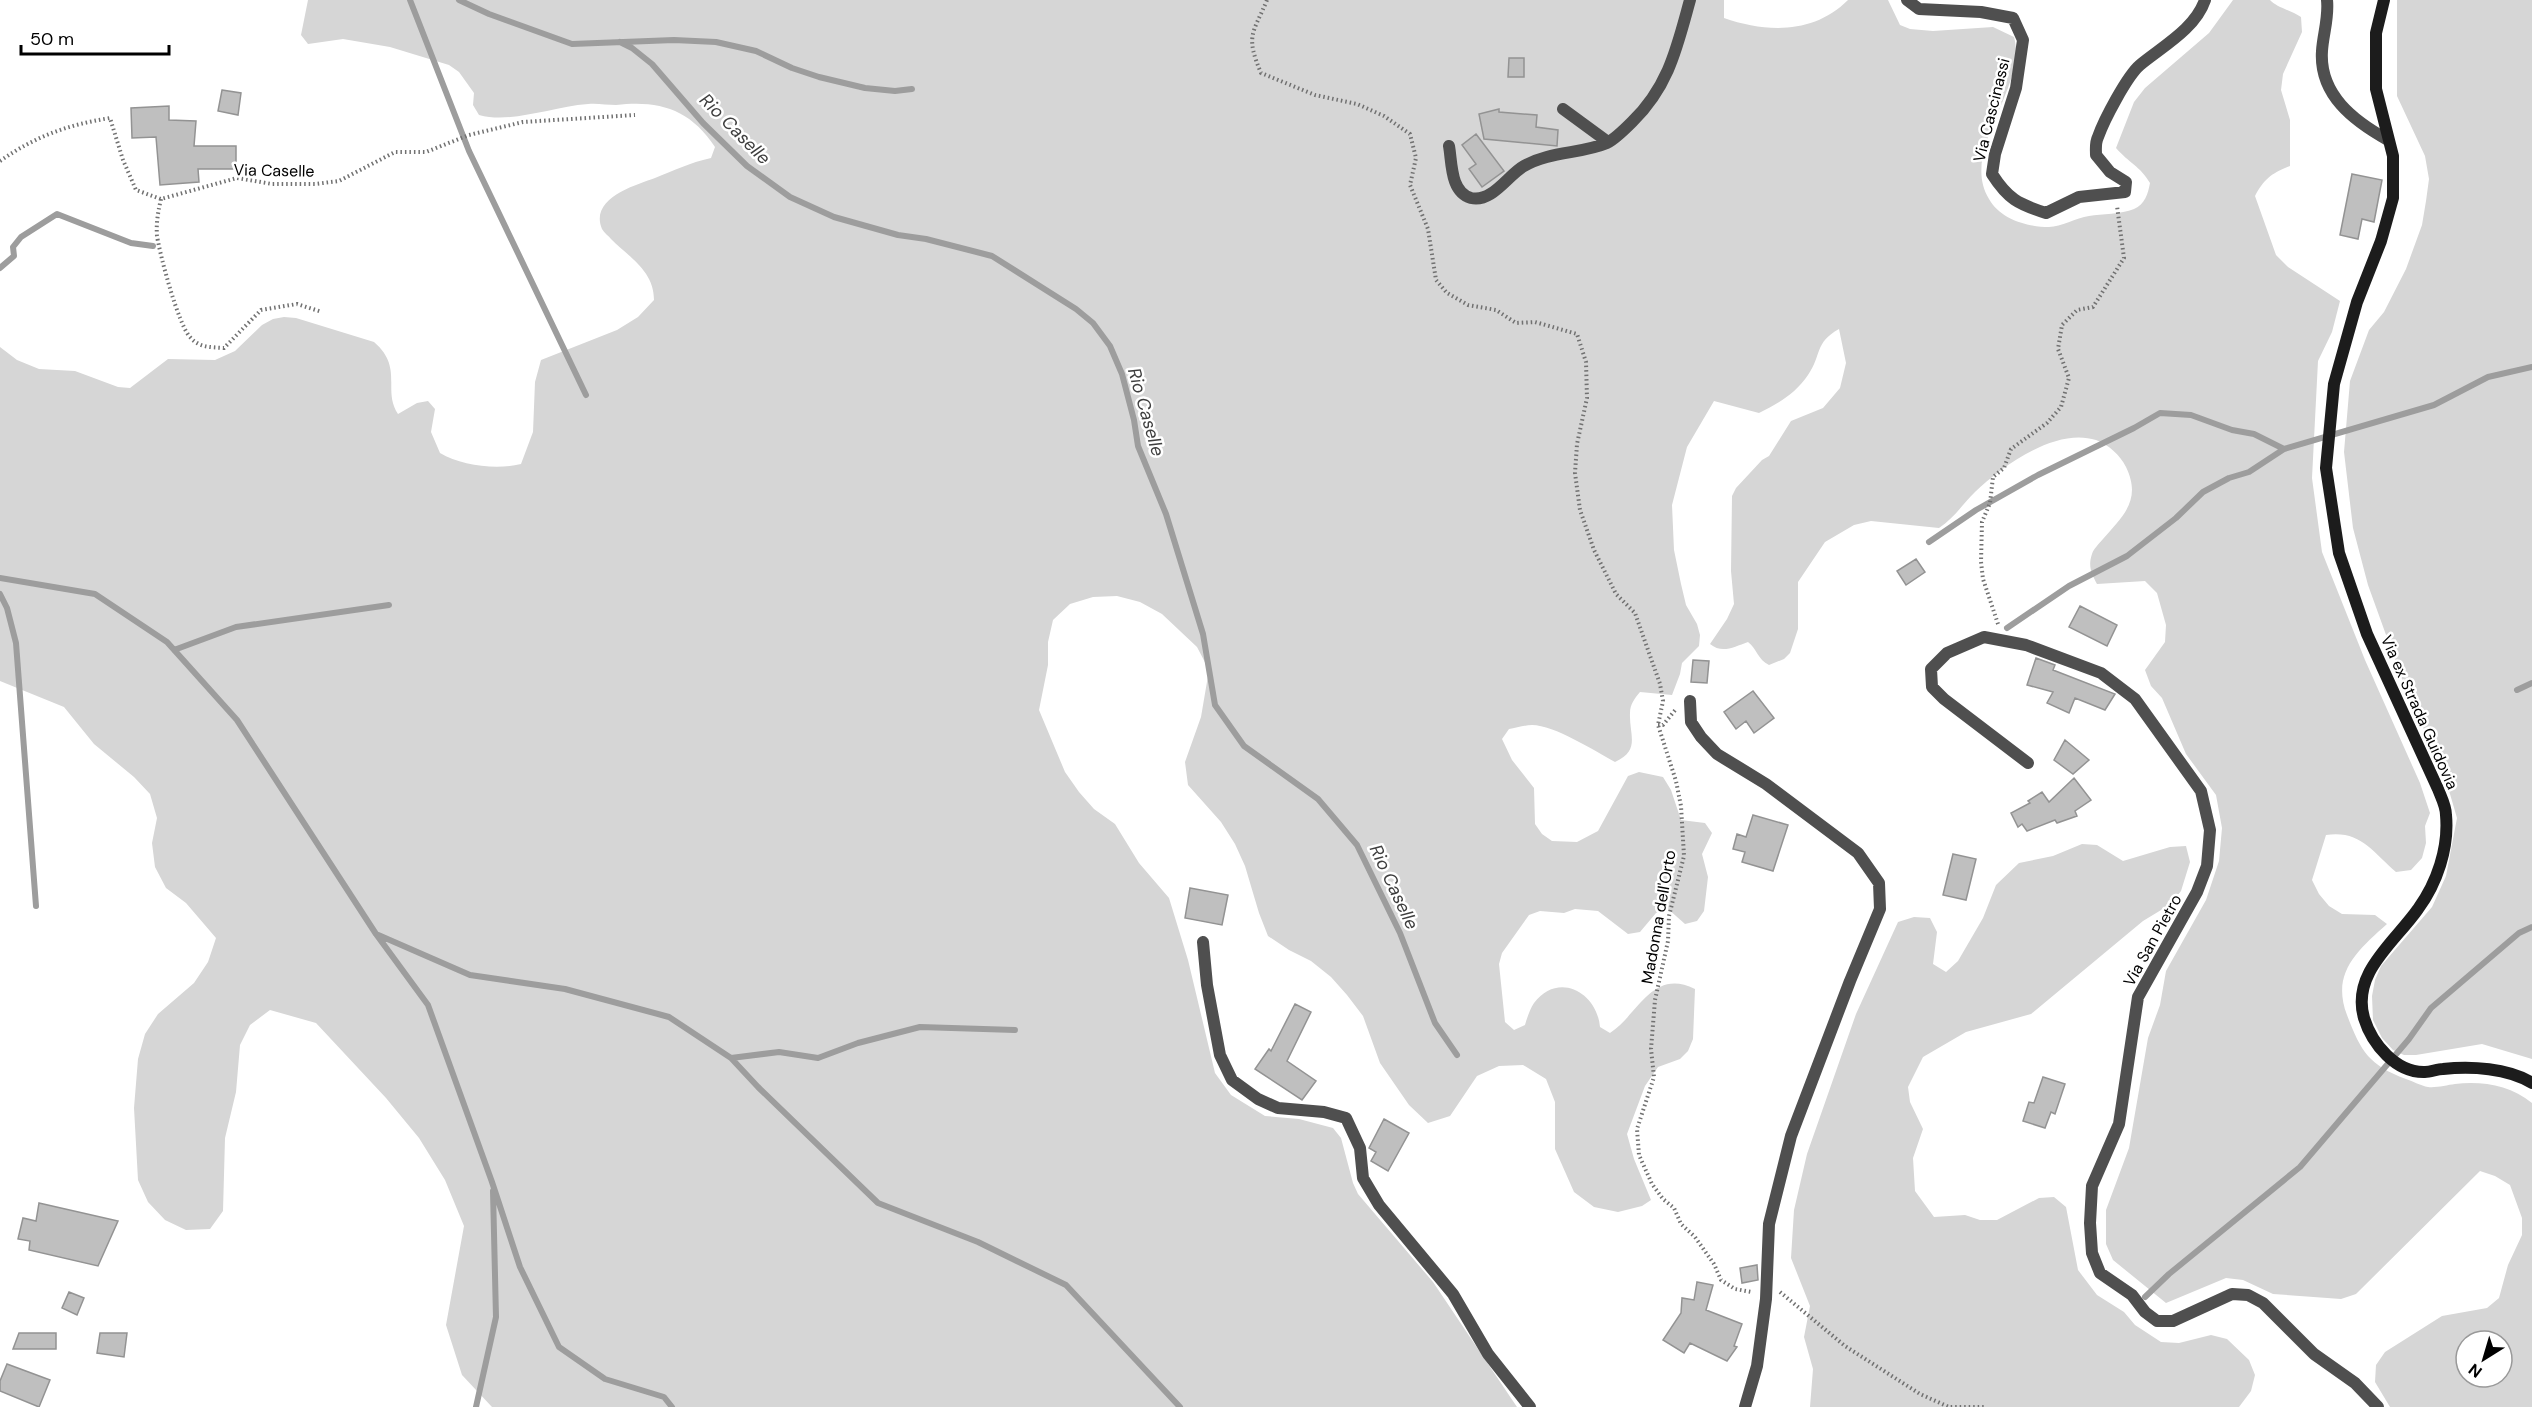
<svg xmlns="http://www.w3.org/2000/svg" width="2532" height="1407" font-family="'DM Sans',sans-serif">
	<rect width="100%" height="100%" fill="#fff"/>
	<!-- green -->
	<path fill="#d6d6d6" fill-rule="evenodd" d="M308,0H1724V18C1767,33 1814,34 1848,0H1888L1900,25L1910,29L1933,31L1993,27L2014,37C2028,87 1959,150 1989,199C2000,219 2027,227 2049,227C2061,227 2076,218 2089,216C2102,214 2121,214 2134,209C2145,204 2148,194 2150,183C2140,166 2129,163 2116,148L2134,102L2145,88L2209,33L2233,0H2270C2276,7 2292,11 2301,17L2302,32L2283,74L2281,90L2290,120V166C2272,173 2264,179 2255,196L2276,255L2288,267L2340,301L2332,332L2318,361L2312,478L2322,552L2365,660L2420,783L2430,813L2425,826L2426,843L2422,858L2411,870L2396,872C2372,851 2360,830 2326,835L2312,880L2319,894L2329,906L2342,914L2375,915L2387,924C2357,951 2331,973 2347,1015C2361,1052 2369,1065 2406,1079C2413,1081 2421,1086 2428,1087C2436,1088 2447,1085 2455,1084C2482,1081 2510,1085 2532,1103V1407H2390L2375,1382L2376,1365L2385,1352L2442,1316L2487,1308L2499,1298L2508,1265L2522,1235V1218L2510,1185L2495,1176L2480,1171L2356,1294L2341,1299L2273,1294L2243,1280L2226,1278L2166,1303L2113,1260L2106,1244V1210L2129,1148L2148,1038L2160,1005L2166,971L2206,900L2219,861L2222,828L2216,795L2186,754L2162,698L2151,686L2145,670L2165,642L2166,625L2157,593L2145,581L2097,584C2091,573 2088,566 2092,554C2094,548 2099,544 2103,539C2123,516 2142,500 2126,467C2120,455 2109,445 2096,440C2056,427 2002,466 1975,492C1962,505 1954,518 1939,528L1871,521L1854,525L1825,542L1798,582V629L1790,653L1784,659L1769,665C1758,660 1757,649 1748,642C1734,647 1722,654 1710,644L1727,619L1734,604L1731,571L1732,496L1736,488L1762,460L1769,456L1791,421L1823,408L1840,388L1846,363L1839,329C1814,343 1822,355 1808,375C1796,393 1778,404 1759,413L1714,401L1687,447L1672,505L1674,550L1681,584L1686,605L1697,624L1700,635L1699,646L1682,663L1680,674L1672,695L1640,692C1635,698 1630,704 1630,713C1629,735 1641,750 1615,762C1595,751 1554,725 1532,725C1525,725 1516,728 1509,729L1502,739L1512,760L1534,788L1535,824L1542,834L1552,841L1577,842L1598,831L1628,776L1639,772L1663,777L1671,790L1681,820L1705,823L1712,833L1702,854L1708,877L1704,911L1697,921L1685,924L1667,908L1656,913L1640,932L1628,934L1598,911L1575,909L1564,913L1540,911L1529,915L1502,953L1499,964L1505,1022L1514,1030L1525,1025C1527,1018 1530,1009 1534,1003C1558,971 1597,992 1600,1027L1610,1033C1639,1014 1652,968 1695,989L1693,1039L1688,1051L1680,1059L1658,1067L1645,1086L1627,1134L1634,1159L1651,1200L1642,1206L1618,1212L1594,1207L1574,1192L1555,1149V1102L1546,1079L1523,1065L1499,1066L1477,1076L1450,1116L1428,1123L1409,1105L1380,1063L1363,1016L1347,995L1331,977L1311,961L1289,950L1268,936L1259,913L1245,866L1235,844L1221,822L1188,785L1185,762L1201,717L1209,670L1197,647L1162,614L1140,602L1117,596L1093,597L1070,604L1053,620L1048,642V665L1039,710L1065,772L1079,792L1094,809L1115,824L1139,863L1169,898L1188,960L1215,1073L1231,1095L1265,1116L1299,1119L1333,1128L1341,1138L1353,1183L1358,1194L1433,1282L1517,1407H492L462,1375L446,1325L464,1226L445,1180L419,1138L386,1098L316,1023L270,1010L250,1025L240,1045L236,1092L225,1138L223,1211L210,1229L186,1230L165,1220L148,1202L138,1180L134,1108L138,1059L145,1034L158,1014L194,983L208,962L216,938L186,903L166,888L155,867L152,843L157,818L150,794L134,777L94,744L64,707L0,681V347L17,360L39,369L75,371L118,387L130,388L168,359L215,360L235,351L262,325L273,319L284,317L296,318L374,342C404,368 382,390 398,414L417,403L428,401L435,409L431,432L440,453C462,466 497,470 521,464L533,432L535,382L541,360L617,330L638,317L654,300C654,271 630,258 611,239C609,236 604,233 602,229C589,198 636,185 655,178C675,170 689,163 711,158L715,147C690,109 659,100 616,105C607,105 597,103 588,104C574,105 561,108 547,111C525,115 501,121 479,115L473,105L474,93L459,72L449,65L390,47L343,39L308,44L301,35ZM2466,1341H2502V1377H2466Z
		M2397,0H2532V1059L2482,1044L2416,1055H2404L2393,1050L2382,1038L2373,1020L2372,996L2375,980L2381,966L2432,907L2446,876L2457,818L2443,770L2407,693L2368,585L2353,528L2344,452L2350,381L2369,330L2384,312L2406,269L2422,225L2426,201L2429,179L2425,156L2397,96Z
		M2082,844L2097,845L2123,861L2170,847L2186,846L2190,862L2181,891L2171,904L2143,921L2031,1014L1966,1032L1923,1057L1908,1087L1910,1102L1923,1129L1913,1158L1915,1191L1934,1217L1965,1215L1980,1220H1997L2039,1198L2054,1197L2066,1207L2078,1270L2097,1295L2124,1312L2135,1325L2161,1342L2179,1343L2211,1335L2227,1339L2249,1360L2255,1375L2251,1391L2239,1407H1810L1813,1369L1804,1337L1810,1306L1791,1258L1794,1210L1807,1154L1856,1014L1898,922L1914,917L1930,918L1937,932L1933,964L1946,972L1958,961L1983,918L1996,885L2019,863L2053,856Z"/>
	<g fill="none" stroke-linecap="round" stroke-linejoin="round">
		<!-- stream -->
		<path stroke="#9d9d9d" stroke-width="6" d="M410,0L469,151L586,395
			M459,0L489,14L572,44L674,40L716,42L756,51L792,68L819,77L865,88L895,91L912,89
			M620,42L632,48L652,64L703,123L747,166L790,197L834,217L898,235L926,239L992,256L1076,309L1093,323L1110,346L1122,374L1134,420L1138,446L1166,514L1203,634L1215,705L1244,746L1318,799L1357,845L1400,933L1435,1023L1457,1055
			M0,268L14,256L13,247L21,237L57,214L131,243L153,246
			M1929,542L1976,510L2038,475L2134,428L2160,413L2191,415L2232,430L2254,434L2284,449L2434,405L2488,377L2532,367
			M0,578L95,594L167,642L237,720L376,934L428,1005L492,1182L520,1267L559,1347L605,1379L664,1397L672,1407
			M0,594L7,608L16,643L36,906
			M2007,628L2069,586L2127,556L2176,518L2203,492L2229,478L2249,472L2284,449
			M174,650L236,627L389,605
			M2517,690L2532,683
			M376,934L470,975L565,989L669,1017L731,1058L758,1087L878,1203L978,1242L1066,1285L1180,1407
			M731,1058L779,1052L818,1058L858,1043L920,1027L1015,1030
			M2145,1297L2169,1274L2300,1167L2409,1039L2431,1008L2519,933L2532,927
			M476,1407L496,1317L493,1191"/>
	</g>
	<!-- building -->
	<path fill="#bfbfbf" stroke="#939393" stroke-width="1.5" d="M1509,58H1524V77H1508Z
		M222,90L241,93L238,115L218,111Z
		M169,106V120L196,121L194,146H236V169H198L199,182L160,185L156,137L132,138L131,108Z
		M1499,109V112L1537,115L1536,127L1558,130L1557,146L1484,139L1479,114Z
		M1476,134L1504,171L1482,187L1469,169L1476,164L1462,145Z
		M2352,174L2382,180L2374,222L2362,219L2358,239L2340,235Z
		M1916,559L1925,572L1906,585L1897,571Z
		M2080,606L2117,625L2107,646L2069,627Z
		M2036,658L2055,665L2053,670L2115,694L2105,710L2075,698L2069,713L2047,703L2053,692L2027,685Z
		M1693,660L1709,661L1707,683L1691,682Z
		M1753,691L1774,718L1754,733L1746,721L1736,729L1724,712Z
		M2065,740L2089,760L2073,774L2054,760Z
		M2074,778L2091,800L2075,811L2077,816L2057,823L2055,820L2027,831L2022,824L2018,827L2011,813L2030,803L2028,801L2042,792L2049,802Z
		M1753,815L1788,825L1773,871L1742,862L1745,852L1733,849L1737,834L1746,837Z
		M1953,854L1976,859L1966,900L1943,895Z
		M1190,888L1228,895L1222,925L1185,918Z
		M1295,1004L1311,1012L1287,1061L1316,1081L1302,1100L1255,1069L1269,1049L1271,1051Z
		M2043,1077L2065,1084L2055,1114L2051,1112L2045,1128L2023,1121L2029,1102L2034,1103Z
		M1384,1119L1409,1133L1388,1171L1371,1161L1376,1152L1369,1148Z
		M39,1203L118,1221L98,1266L29,1250L30,1241L18,1239L23,1218L36,1221Z
		M1757,1265L1758,1280L1742,1283L1740,1268Z
		M1697,1282L1713,1285L1706,1310L1742,1324L1734,1346L1737,1347L1727,1361L1690,1343L1684,1353L1663,1340L1681,1313L1682,1298L1694,1300Z
		M69,1292L84,1298L77,1315L62,1308Z
		M19,1333H56V1349H13Z
		M100,1333H127L124,1357L97,1353Z
		M7,1364L50,1380L39,1407L0,1391V1381Z"/>
	<g fill="none" stroke-linecap="round" stroke-linejoin="round">
		<!-- path -->
		<path stroke="#717171" stroke-width="4" stroke-dasharray="1.5 3" stroke-linecap="butt" d="M1267,0C1253,34 1245,35 1261,73L1315,95L1357,104L1384,116L1410,134L1416,158L1410,185L1428,229L1436,280L1447,293L1468,305L1496,310L1516,323L1535,322L1577,334L1586,362L1587,398L1577,444L1575,473L1580,510L1594,550L1616,594L1635,613L1660,684L1663,701L1658,725L1676,781L1681,806L1684,856L1669,916L1668,941L1655,1000L1651,1049L1654,1077L1637,1129L1639,1155L1652,1184L1663,1199L1674,1208L1681,1224L1695,1237L1714,1264L1721,1280L1735,1289L1752,1292
			M0,161C36,136 67,125 110,118L123,160L136,190L161,199L237,178L272,184H315L339,181L395,152H426L469,135L523,122L635,115
			M161,199C158,212 156,223 157,236C160,255 178,324 190,337C199,348 211,347 224,348L261,310L297,304L322,312
			M1998,624L1983,579L1981,562L1982,522L1990,503L1993,477L2004,468L2011,449L2047,423L2061,407L2069,378L2058,349L2062,325L2077,310L2093,307L2124,258L2117,206
			M1658,725H1663L1676,709
			M1780,1292L1845,1346L1920,1394L1949,1407H1986"/>
		<!-- street -->
		<path stroke="#4f4f4f" stroke-width="12" d="M1907,0L1919,9L1981,12L2013,18L2023,40L2016,88L1995,154L1992,174C2008,199 2018,204 2046,213L2079,197L2125,192L2126,182L2110,172L2096,155C2096,149 2095,143 2098,137C2104,120 2127,76 2140,65C2163,46 2195,29 2205,0
			M2327,0C2329,18 2323,34 2322,51C2319,95 2354,121 2388,140
			M1563,109L1608,142
			M1449,146C1452,162 1450,192 1471,198C1492,203 1508,175 1524,166C1550,151 1581,154 1607,143C1615,139 1625,129 1632,122C1669,86 1677,47 1690,0
			M1690,701L1691,722L1701,737L1717,754L1766,784L1858,853L1879,883L1880,909L1850,981L1791,1136L1769,1224L1766,1299L1757,1366L1745,1407
			M2028,763L1944,699L1932,687L1931,669L1947,653L1984,637L2026,645L2101,673L2135,699L2201,791L2210,830L2207,866L2197,892L2138,997L2119,1124L2092,1186L2090,1223L2092,1253L2100,1273L2132,1295L2145,1312L2157,1321H2173L2232,1294L2248,1295L2263,1303L2314,1354L2355,1383L2378,1407
			M1203,942L1207,985L1220,1055L1232,1080L1258,1099L1278,1108L1324,1112L1346,1118L1360,1148L1363,1178L1379,1205L1453,1294L1488,1354L1530,1407"/>
		<!-- secondary -->
		<path stroke="#1c1c1c" stroke-width="12" d="M2384,0L2376,33V89L2393,156V198L2381,241L2357,302L2334,384L2326,468L2339,553L2367,634L2438,789C2441,797 2446,806 2446,815C2449,848 2437,883 2418,909C2395,942 2351,973 2364,1018C2372,1044 2396,1073 2425,1072C2431,1072 2437,1069 2443,1069C2471,1066 2508,1068 2532,1083"/>
	</g>
	<g text-anchor="middle" stroke-width="5" stroke-linejoin="round" paint-order="stroke">
		<!-- street labels -->
		<g font-size="16" fill="#000" stroke="#fff">
			<text transform="translate(1991 110) rotate(-76)" y="6">Via Cascinassi</text>
			<text transform="translate(274 170) rotate(1)" y="6">Via Caselle</text>
			<text transform="translate(2420 712) rotate(66)" y="6">Via ex Strada Guidovia</text>
			<text transform="translate(1658 917) rotate(-80)" y="6">Madonna dell'Orto</text>
			<text transform="translate(2152 940) rotate(-61)" y="6">Via San Pietro</text>
		</g>
		<!-- water labels -->
		<g font-size="18" font-style="italic" fill="#3e3e3e" stroke="#fff">
			<text transform="translate(735 129) rotate(45)" y="6">Rio Caselle</text>
			<text transform="translate(1146 412) rotate(74)" y="6">Rio Caselle</text>
			<text transform="translate(1394 887) rotate(65)" y="6">Rio Caselle</text>
		</g>
	</g>
	<!-- north arrow -->
	<g transform="translate(2484 1359) rotate(217)"><circle r="28" fill="#ffffff" stroke="#999999" stroke-width="1.5"/>
	<path d="M0-4.5L10 22L0 15L-10 22Z" fill="#000000"/>
	<text y="-9" font-size="16" font-weight="bold" text-anchor="middle" fill="#000000">N</text>
	</g>
	<!-- scale -->
	<path d="M21 45v9h148v-9" fill="none" stroke="#000000" stroke-width="3"/>
	<text x="30" y="45" font-size="18" fill="#000000" stroke="#ffffff" stroke-width="4.5" paint-order="stroke">50 m</text>
</svg>
